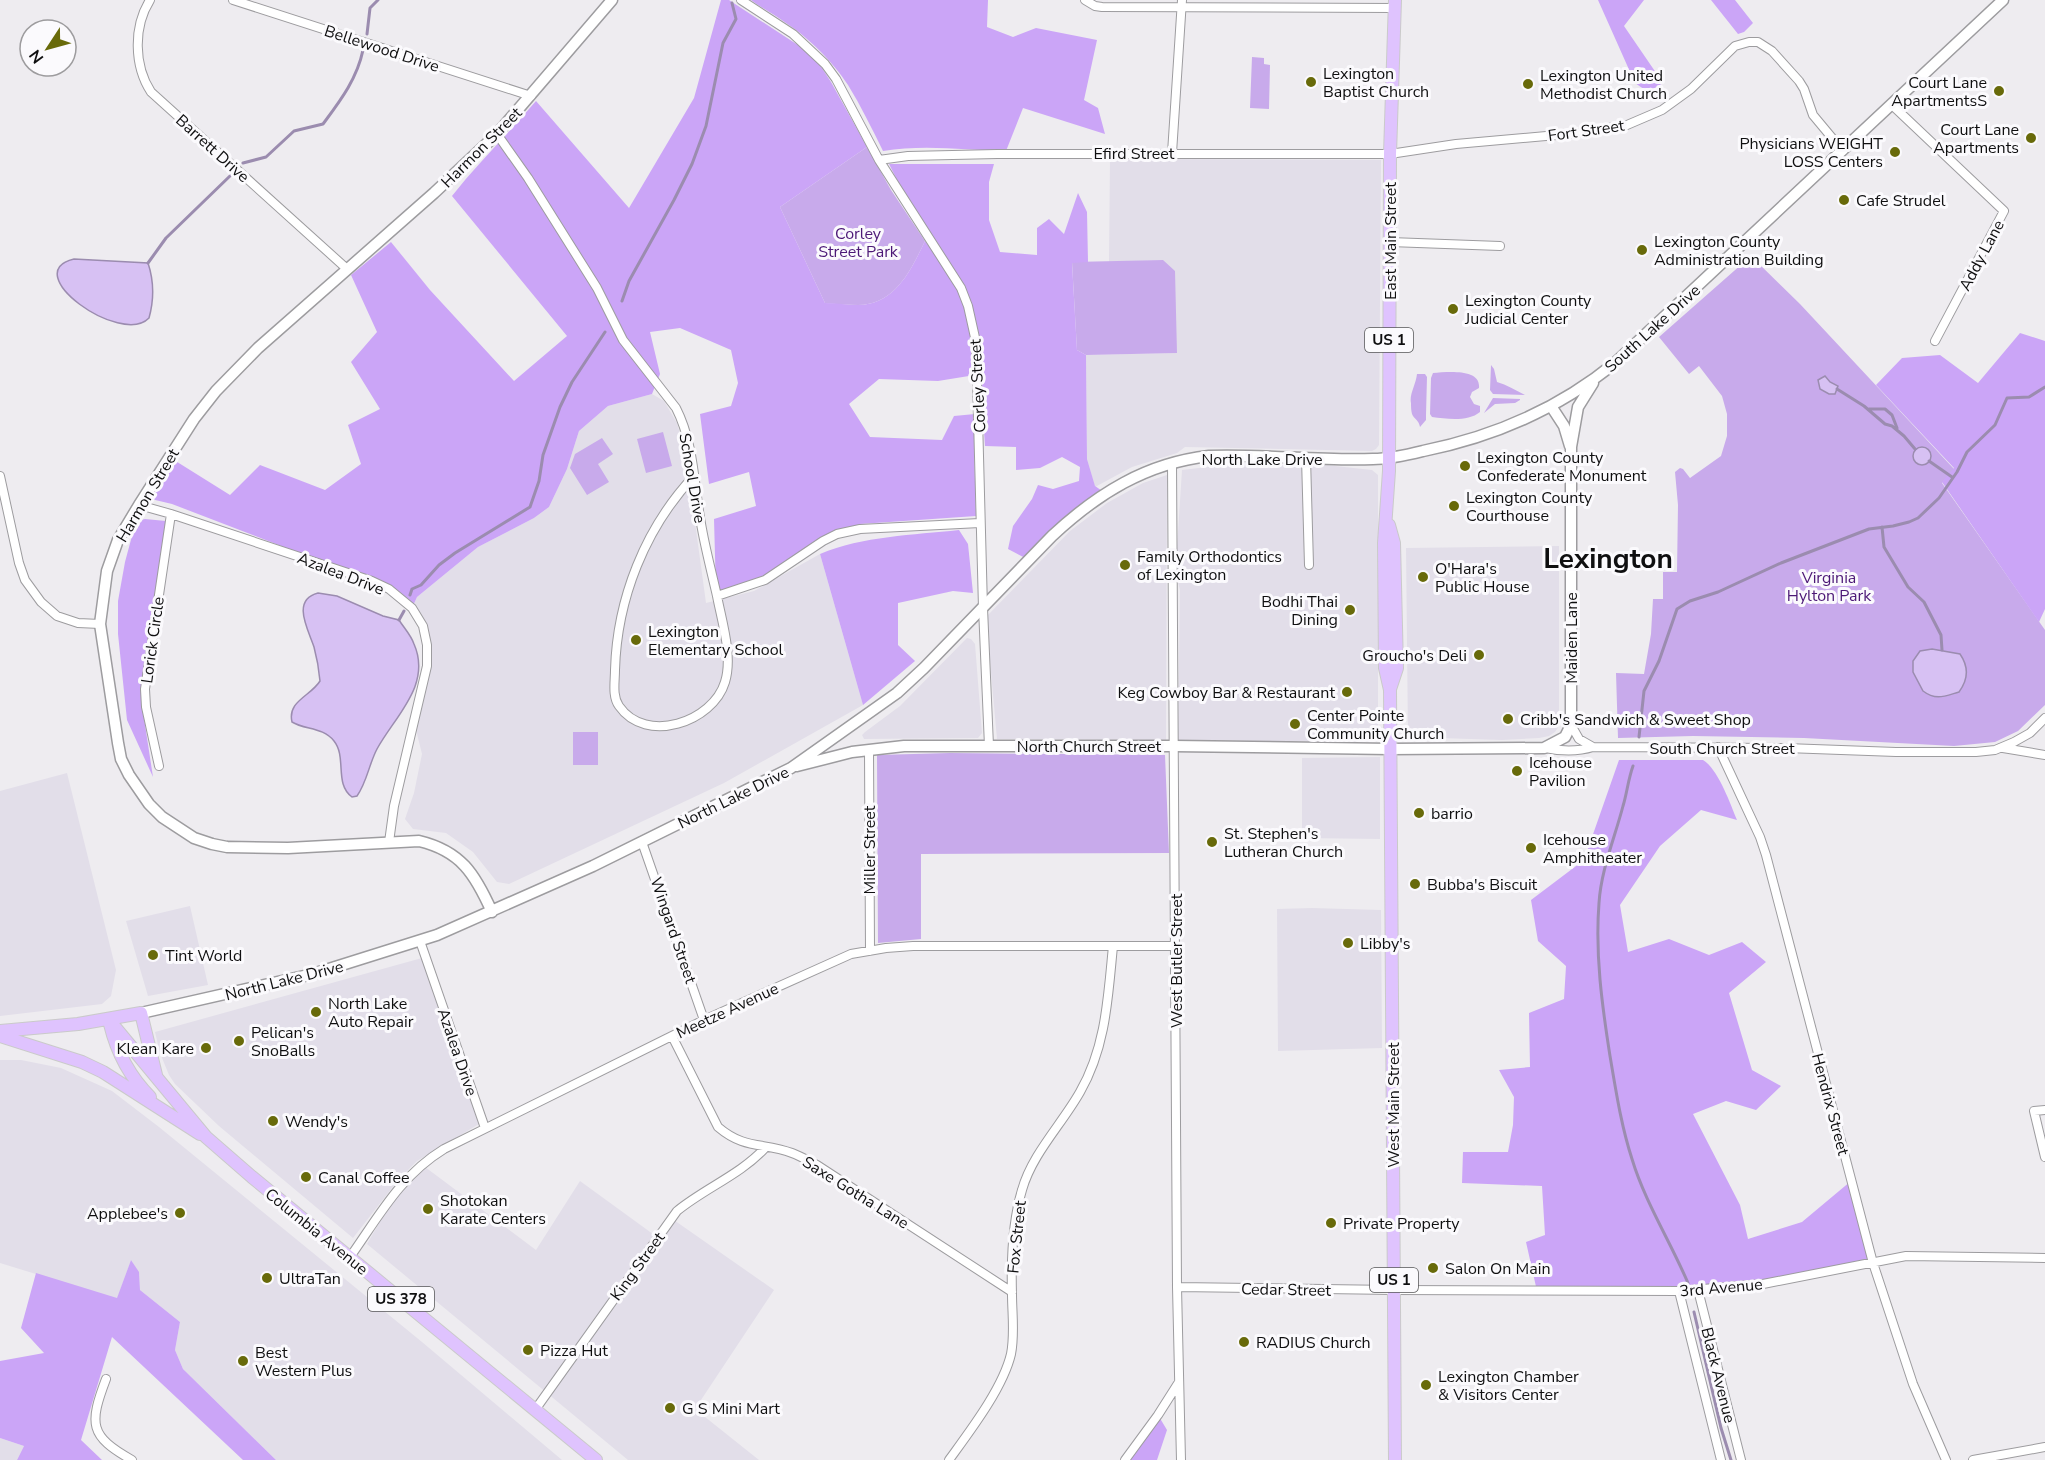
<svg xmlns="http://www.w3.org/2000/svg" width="2045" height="1460" font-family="'Nunito Sans',sans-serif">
	<rect width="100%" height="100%" fill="#eeecf0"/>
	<!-- built -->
	<path fill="#e2dee9" d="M1110,159L1381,160L1379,445L1376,449L1372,451L1185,447L1177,453L1132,467L1095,487L1087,459L1086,355L1177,353L1163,260L1109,262Z
		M652,394L664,401L677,423L686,456L706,603L754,591L820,554L863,705L724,783L509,884L497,882L473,852L446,833L413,829L405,819L414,793L422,754L414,722L427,644L412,608L417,597L478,547L534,518L549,507L567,469L579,431L608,406Z
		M1298,462L1372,470L1378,475V736L1371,742L1178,740L1180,590L1177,578V548L1182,470L1241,463Z
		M1167,475L1166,740L997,739L986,617L1070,531L1107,503L1143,483Z
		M1559,546V726L1555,732L1549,736L1539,738L1502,740L1408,737L1406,548Z
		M967,638L971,639L975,644L982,733L978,738L864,739L862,735L865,732L900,706Z
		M1380,757V839L1302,838V758Z
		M67,773L116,970L111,996L102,1004L0,1016V791Z
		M190,906L208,985L148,996L126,921Z
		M1312,908L1381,910L1382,1048L1278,1051L1277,909Z
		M422,958L479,1124L417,1161L399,1179L353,1238L219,1126L175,1084L169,1075L160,1053L155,1032Z
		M0,1060H21L61,1068L112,1091L159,1127L422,1342L562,1460H276L183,1369L175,1350L180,1322L140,1290L139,1273L131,1260L117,1299L0,1263Z
		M421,1164L536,1250L580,1181L657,1237L671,1218L774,1290L695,1409L759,1460H628L367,1244L403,1182Z
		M0,1438L24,1446L17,1460H0Z"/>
	<!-- green -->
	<path fill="#c8aaeb" d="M1252,57L1264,58V64L1270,65L1269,109L1250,108Z
		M867,147L891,190L925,241C911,270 895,305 858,305C847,305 836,304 825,303L780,207Z
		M1751,256L1800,304L1954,469L1942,483L2045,630V705L2018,731L1995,742L1954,746L1804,738L1693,736L1618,738L1616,673L1644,674L1651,634L1653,599H1663V572H1677L1678,505L1675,472L1680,468L1683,469L1690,478L1721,456L1727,436V414L1722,396L1699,366L1689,374L1659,337Z
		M1163,260L1175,271L1177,353L1086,355L1077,350L1072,262Z
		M1491,365L1494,369L1497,382C1507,385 1515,390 1525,395L1493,394L1490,390Z
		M1433,373C1447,372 1481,368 1479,388L1472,392L1470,397L1474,404L1480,406V412C1468,422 1447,419 1432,417L1430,414L1431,378Z
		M1417,374H1425L1427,377L1426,415V420L1420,427C1419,420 1414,419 1412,414C1411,410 1411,407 1411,403C1409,395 1416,384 1417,374Z
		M1493,398L1520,399V400L1515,403L1495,404L1484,413Z
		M663,432L672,466L646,473L637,439Z
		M602,438L613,454L598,464L609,482L587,495L570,468L575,454Z
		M573,732H598V765H573Z
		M950,753L1165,755L1169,853L921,854V939L878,943L877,755Z"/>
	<!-- forest -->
	<path fill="#cba5f7" d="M721,0H729L807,51L820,65L831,82L867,147L780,207L825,303C836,303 847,305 858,305C895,305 911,270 925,241C944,266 964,292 971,323C975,340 974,359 975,375L938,381L879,379L849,404L870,437L942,440L954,416L975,414L974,447L976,516L860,524L848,529L762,578L716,592L714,519L756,506L749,472L709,484L700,414L731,406L738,383L731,350L680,328L650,332L660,374L652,394L608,406L579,431L567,469L549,507L534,518L478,547L417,597L412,608L372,581L172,504L151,499L159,481L174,460L230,495L260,465L325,490L361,464L348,425L380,409L351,362L377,332L351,275L391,242L430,290L514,381L567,336L452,196C478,163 509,133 536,101L629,208L694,98Z
		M751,0H988L987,27L1013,37L1036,28L1097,40L1084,100L1098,108L1105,134L1023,108L1006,151C966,150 923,144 883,151C872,129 861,106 848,85C833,62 809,38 786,23C775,15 763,9 751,0Z
		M1598,0H1644L1624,26L1663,83L1648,92L1635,83Z
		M1711,0H1735L1753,23L1744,32L1738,34Z
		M889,164H994L989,182V220L1000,252L1037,255V228L1049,219L1064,234L1078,193L1087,212L1088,262L1072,263L1077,350L1086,355L1087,459L1095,486L1105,493L1029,560L1008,549L1013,526L1032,499L1038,485L1053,489L1079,481L1080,467L1062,457L1040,468L1016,470V447L985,446L978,343L954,271L898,182Z
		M2020,333L2045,341V609L2039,622L1942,482L1954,468L1876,385L1902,358L1940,355L1978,383Z
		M145,519L166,521L143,683L142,705L153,777L127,720L118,634V601L125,562L136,521Z
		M959,530L968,544L973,593L953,591L898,603V645L915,661L863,705L820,554C863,536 913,535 959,530Z
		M1619,760H1703C1718,769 1730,803 1737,820L1701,810L1660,846L1620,905L1628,952L1669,939L1709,955L1742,942L1766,962L1729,993L1752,1070L1781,1086L1756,1110L1726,1101L1693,1114L1740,1205L1748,1239L1802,1222L1851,1181L1873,1263L1736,1288L1537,1291L1526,1242L1545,1235L1542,1186L1462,1183L1463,1152H1508L1513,1125L1514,1097L1499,1070L1530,1067L1529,1013L1564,999L1566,966L1538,941L1531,900L1584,860Z
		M131,1260L139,1272L140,1290L180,1322L175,1350L183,1369L276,1460H243L112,1337L81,1440L102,1460H17L24,1446L0,1438V1361L44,1353L21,1328L36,1273L117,1298Z
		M1158,1415L1167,1430L1157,1460H1125Z"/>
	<!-- water -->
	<path fill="#d7c1f3" stroke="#9b8caf" stroke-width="1.5" d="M74,259L148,263C154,281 154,300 149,318C121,347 17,272 74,259Z
		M1825,376L1830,382L1838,386L1835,394H1829L1820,389L1818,380Z
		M1913 456a9 9 0 1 1 18 0a9 9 0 1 1-18 0Z
		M318,593L337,596L383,616L399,620C404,628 411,635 414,644C432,685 395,716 377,749C369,764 367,782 357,796L352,797C334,784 347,757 334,741C323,727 305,730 292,722C287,701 311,696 320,681C319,670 317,658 314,647C308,629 291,600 318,593Z
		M1932,649L1960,654C1969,667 1968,680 1959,692C1945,696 1936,701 1923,691L1913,672V661L1920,651Z"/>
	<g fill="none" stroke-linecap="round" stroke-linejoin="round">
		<!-- stream -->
		<path stroke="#9b8caf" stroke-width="3" d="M367,34L370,8L378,0
			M243,163L266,157L294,131L323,124C340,101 357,79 363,50
			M148,263L166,238L231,175
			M622,301L629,281L674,200L692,164L706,126L723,43L736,19L732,3
			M1837,389L1864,406L1885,424L1892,426L1904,436L1915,449
			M1869,409H1885L1892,415L1897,428
			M1929,461L1952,477
			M1882,527L1884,547L1908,587L1924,602L1941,635L1942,650
			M410,595L412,589L421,585L439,565L455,553L530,507L539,481L543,455L560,407L572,382L605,332
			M399,620L404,611
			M1639,737L1644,691L1659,661L1677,609L1690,601L1718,592L1781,563L1869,529L1893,526L1909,522L1918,518L1939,498L1957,472L1967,452L1995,425L2007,398L2029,397L2045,387
			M1633,766C1628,780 1627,793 1623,806C1615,837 1601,870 1599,903C1595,954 1602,1005 1610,1056C1616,1091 1621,1125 1632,1159C1645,1202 1670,1241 1688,1283
			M1694,1312L1721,1428L1731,1460"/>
		<!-- street casing -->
		<g stroke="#9d9c9f" stroke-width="10">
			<path id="street" d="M150,0C133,27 134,66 151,92L347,269
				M233,0L531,96
				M741,0L793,34L825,64L836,79L879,160L961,288L968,306L976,342L983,608L989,746
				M1085,0L1095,6L1102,7L1395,8
				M1891,104L2004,211L1935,341
				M497,134L528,178L597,288L623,340L676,408C695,445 694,489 702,529C706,551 712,574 717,596L765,580L823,541L837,534L860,529L980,523
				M1172,153L1182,0
				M879,160L908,156L997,154H1390L1456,144L1579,133L1627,125L1662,110L1691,89L1735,46L1749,42H1758L1772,51L1799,81L1804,89L1813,115L1843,151
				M1390,242L1500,246
				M1306,458L1309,565
				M1172,463L1177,1287L1181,1460
				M0,476L19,563L25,580L41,602L57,616L78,623L100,624
				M694,476C645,528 617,599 615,670C615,682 612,696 619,706C646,745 713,722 725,682C733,656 722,622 717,596
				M139,505L171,514L372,581L389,589L412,608L423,626L427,645V666L394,806L389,842
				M1571,725L1579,739L1593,747
				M1718,747L1760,837L1766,855L1873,1263L1913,1384L1946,1460
				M1545,748C1560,751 1577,752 1593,747L1786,748L1896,752H1976L1995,750L2014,742L2030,733L2045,718
				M2003,748L2045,755
				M869,750L870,951
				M159,766L146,707L145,689L171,514
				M642,842L704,1020
				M420,941L485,1128
				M672,1036L718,1127C745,1150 763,1142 792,1153C800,1156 809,1161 817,1165L1012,1292
				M2045,1110L2034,1111L2045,1157
				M350,1257C379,1216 400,1176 444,1149L704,1020L851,954L886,948L913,946H1176
				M1177,1287L1394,1290L1679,1291L1763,1284L1906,1256L2045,1258
				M1698,1290L1741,1460
				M1679,1291L1721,1460
				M106,1379C89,1424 89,1436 132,1460
				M535,1410L677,1211C705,1188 740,1175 765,1148
				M949,1460C970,1431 1003,1388 1011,1354C1015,1334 1012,1314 1012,1294C1011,1260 1012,1223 1022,1190C1032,1154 1062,1124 1080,1092C1106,1047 1108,997 1113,946
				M1125,1460L1158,1415L1179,1382
				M1973,1460L2045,1447"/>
		</g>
		<!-- secondary casing -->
		<g stroke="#9d9c9f" stroke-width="13">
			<path id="secondary" d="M1551,406L1564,426L1570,446
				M797,766L852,752L904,746H1174L1390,749L1544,748L1565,737L1571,725V447L1578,407L1593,383
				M492,912C475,874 461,851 419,841L288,848L227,847L212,844L194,838L162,817L149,804L129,775L121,759L118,743L100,624L107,571L118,540L139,505L194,419L216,391L258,348L434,193L497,134L612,0
				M141,1013L313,974L437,935L593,866L791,768L897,693L924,668L1052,536C1097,494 1146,463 1209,456C1264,454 1318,461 1373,459C1390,459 1407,455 1423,451C1493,437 1560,408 1616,362L2003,0"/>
		</g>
		<!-- primary casing -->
		<g stroke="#cacaca" stroke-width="14">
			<path id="primary" d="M1395,0L1390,154L1389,471L1384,543L1385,668L1390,690L1395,1460
				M1389,525L1394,543L1397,668L1390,689
				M109,1020L206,1137L252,1177L596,1460
				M110,1024C117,1053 129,1076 150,1097
				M0,1031L78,1024L141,1013L156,1075
				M0,1036L82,1062L103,1072L200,1134"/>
		</g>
		<!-- street -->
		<use href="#street" stroke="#fff" stroke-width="8"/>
		<!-- secondary -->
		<use href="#secondary" stroke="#fff" stroke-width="10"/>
		<!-- primary -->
		<use href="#primary" stroke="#dfc3fe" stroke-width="12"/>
	</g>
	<!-- markers -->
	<g fill="#686a0a" stroke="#fbfafd" stroke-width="2">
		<circle cx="1311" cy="82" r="6"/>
		<circle cx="1528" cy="84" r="6"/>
		<circle cx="1999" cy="91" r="6"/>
		<circle cx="2031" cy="138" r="6"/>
		<circle cx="1895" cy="152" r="6"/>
		<circle cx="1844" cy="200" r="6"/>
		<circle cx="1642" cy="250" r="6"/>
		<circle cx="1453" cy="309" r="6"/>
		<circle cx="1465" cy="466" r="6"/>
		<circle cx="1454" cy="506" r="6"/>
		<circle cx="1125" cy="565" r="6"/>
		<circle cx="1423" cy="577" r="6"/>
		<circle cx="1350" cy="610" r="6"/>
		<circle cx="636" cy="640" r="6"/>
		<circle cx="1479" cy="655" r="6"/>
		<circle cx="1347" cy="692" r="6"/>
		<circle cx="1508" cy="719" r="6"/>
		<circle cx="1295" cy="724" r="6"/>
		<circle cx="1517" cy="771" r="6"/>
		<circle cx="1419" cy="813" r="6"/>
		<circle cx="1212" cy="842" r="6"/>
		<circle cx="1531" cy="848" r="6"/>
		<circle cx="1415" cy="884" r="6"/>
		<circle cx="1348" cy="943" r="6"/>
		<circle cx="153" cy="955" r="6"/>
		<circle cx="316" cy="1012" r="6"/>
		<circle cx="239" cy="1041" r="6"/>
		<circle cx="206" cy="1048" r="6"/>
		<circle cx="273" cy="1121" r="6"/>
		<circle cx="306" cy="1177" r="6"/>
		<circle cx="428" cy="1209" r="6"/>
		<circle cx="180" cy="1213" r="6"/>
		<circle cx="1331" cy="1223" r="6"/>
		<circle cx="1433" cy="1268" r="6"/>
		<circle cx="267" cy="1278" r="6"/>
		<circle cx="1244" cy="1342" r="6"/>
		<circle cx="528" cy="1350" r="6"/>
		<circle cx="243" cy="1361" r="6"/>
		<circle cx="1426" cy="1385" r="6"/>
		<circle cx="670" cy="1408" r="6"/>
	</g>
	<g text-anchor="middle" stroke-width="6" stroke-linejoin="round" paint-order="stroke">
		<!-- shield labels -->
		<g fill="#fbfafd" stroke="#565657" stroke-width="1.5">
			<rect x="1365" y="328" width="48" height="24" rx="4.5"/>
			<rect x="1370" y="1268" width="48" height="24" rx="4.5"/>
			<rect x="368" y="1287" width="66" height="24" rx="4.5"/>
		</g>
		<g font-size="15" font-weight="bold" fill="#0f0f10">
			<text x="1389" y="345">US 1</text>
			<text x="1394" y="1285">US 1</text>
			<text x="401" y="1304">US 378</text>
		</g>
		<!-- street labels -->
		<g font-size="16" fill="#0f0f10" stroke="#fbfafd">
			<text transform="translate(382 48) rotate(18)" y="6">Bellewood Drive</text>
			<text transform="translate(1586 130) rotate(-8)" y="6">Fort Street</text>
			<text transform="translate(481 147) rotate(-45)" y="6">Harmon Street</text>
			<text transform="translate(213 148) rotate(42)" y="6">Barrett Drive</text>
			<text x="1134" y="159">Efird Street</text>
			<text transform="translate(1390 241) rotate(-90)" y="6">East Main Street</text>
			<text transform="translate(1981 255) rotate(-62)" y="6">Addy Lane</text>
			<text transform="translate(1652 328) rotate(-42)" y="6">South Lake Drive</text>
			<text transform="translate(977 386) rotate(-93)" y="6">Corley Street</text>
			<text x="1262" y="465">North Lake Drive</text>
			<text transform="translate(693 478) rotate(80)" y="6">School Drive</text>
			<text transform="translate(147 495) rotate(-59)" y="6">Harmon Street</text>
			<text transform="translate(341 573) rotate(21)" y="6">Azalea Drive</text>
			<text transform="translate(1571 638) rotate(-90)" y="6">Maiden Lane</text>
			<text transform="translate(152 640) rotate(-82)" y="6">Lorick Circle</text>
			<text x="1089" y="752">North Church Street</text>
			<text x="1722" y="754">South Church Street</text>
			<text transform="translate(733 797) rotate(-26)" y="6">North Lake Drive</text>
			<text transform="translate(869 850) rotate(-90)" y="6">Miller Street</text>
			<text transform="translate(674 930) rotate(71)" y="6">Wingard Street</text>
			<text transform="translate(1176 961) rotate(-90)" y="6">West Butler Street</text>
			<text transform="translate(284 980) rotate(-14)" y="6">North Lake Drive</text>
			<text transform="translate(727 1010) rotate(-25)" y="6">Meetze Avenue</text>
			<text transform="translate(458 1052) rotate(71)" y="6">Azalea Drive</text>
			<text transform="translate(1831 1104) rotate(75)" y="6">Hendrix Street</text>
			<text transform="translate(1393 1105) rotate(-90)" y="6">West Main Street</text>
			<text transform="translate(856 1192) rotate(32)" y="6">Saxe Gotha Lane</text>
			<text transform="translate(317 1231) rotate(39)" y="6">Columbia Avenue</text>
			<text transform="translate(1016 1237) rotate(-84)" y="6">Fox Street</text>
			<text transform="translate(637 1266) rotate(-54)" y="6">King Street</text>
			<text transform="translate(1721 1287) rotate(-5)" y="6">3rd Avenue</text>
			<text transform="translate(1286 1289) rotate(1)" y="6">Cedar Street</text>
			<text transform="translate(1719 1375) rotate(76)" y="6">Black Avenue</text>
		</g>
		<!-- poi labels -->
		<g font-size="16" fill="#0f0f10" stroke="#fbfafd" text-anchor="start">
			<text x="1323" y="79">Lexington<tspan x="1323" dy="18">Baptist Church</tspan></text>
			<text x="1540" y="81">Lexington United<tspan x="1540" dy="18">Methodist Church</tspan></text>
			<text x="1987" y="88" text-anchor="end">Court Lane<tspan x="1987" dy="18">ApartmentsS</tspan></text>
			<text x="2019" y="135" text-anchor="end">Court Lane<tspan x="2019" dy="18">Apartments</tspan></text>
			<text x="1883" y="149" text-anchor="end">Physicians WEIGHT<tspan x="1883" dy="18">LOSS Centers</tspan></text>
			<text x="1856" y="206">Cafe Strudel</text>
			<text x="1654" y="247">Lexington County<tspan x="1654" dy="18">Administration Building</tspan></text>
			<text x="1465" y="306">Lexington County<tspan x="1465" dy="18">Judicial Center</tspan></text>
			<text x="1477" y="463">Lexington County<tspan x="1477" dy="18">Confederate Monument</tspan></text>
			<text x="1466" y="503">Lexington County<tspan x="1466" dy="18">Courthouse</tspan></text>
			<text x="1137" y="562">Family Orthodontics<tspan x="1137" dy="18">of Lexington</tspan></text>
			<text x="1435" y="574">O'Hara's<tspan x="1435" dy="18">Public House</tspan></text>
			<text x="1338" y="607" text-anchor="end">Bodhi Thai<tspan x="1338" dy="18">Dining</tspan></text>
			<text x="648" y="637">Lexington<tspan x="648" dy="18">Elementary School</tspan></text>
			<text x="1467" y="661" text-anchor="end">Groucho's Deli</text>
			<text x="1335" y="698" text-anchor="end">Keg Cowboy Bar &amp; Restaurant</text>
			<text x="1307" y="721">Center Pointe<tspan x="1307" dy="18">Community Church</tspan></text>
			<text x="1520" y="725">Cribb's Sandwich &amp; Sweet Shop</text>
			<text x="1529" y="768">Icehouse<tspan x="1529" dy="18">Pavilion</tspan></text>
			<text x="1431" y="819">barrio</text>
			<text x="1224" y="839">St. Stephen's<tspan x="1224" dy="18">Lutheran Church</tspan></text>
			<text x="1543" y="845">Icehouse<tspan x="1543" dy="18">Amphitheater</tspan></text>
			<text x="1427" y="890">Bubba's Biscuit</text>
			<text x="1360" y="949">Libby's</text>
			<text x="165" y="961">Tint World</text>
			<text x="328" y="1009">North Lake<tspan x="328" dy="18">Auto Repair</tspan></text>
			<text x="251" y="1038">Pelican's<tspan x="251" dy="18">SnoBalls</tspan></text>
			<text x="194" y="1054" text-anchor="end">Klean Kare</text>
			<text x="285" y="1127">Wendy's</text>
			<text x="318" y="1183">Canal Coffee</text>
			<text x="440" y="1206">Shotokan<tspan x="440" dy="18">Karate Centers</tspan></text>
			<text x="168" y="1219" text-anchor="end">Applebee's</text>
			<text x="1343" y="1229">Private Property</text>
			<text x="1445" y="1274">Salon On Main</text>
			<text x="279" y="1284">UltraTan</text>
			<text x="1256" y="1348">RADIUS Church</text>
			<text x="540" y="1356">Pizza Hut</text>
			<text x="255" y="1358">Best<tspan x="255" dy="18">Western Plus</tspan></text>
			<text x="1438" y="1382">Lexington Chamber<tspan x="1438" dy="18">&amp; Visitors Center</tspan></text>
			<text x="682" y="1414">G S Mini Mart</text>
		</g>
		<!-- park labels -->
		<g font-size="16" fill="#4c1876" stroke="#fbfafd">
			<text x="858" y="239">Corley<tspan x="858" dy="18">Street Park</tspan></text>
			<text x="1829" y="583">Virginia<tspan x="1829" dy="18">Hylton Park</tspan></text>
		</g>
		<!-- town labels -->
		<g font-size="28" font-weight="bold" fill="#0f0f10" stroke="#fbfafd">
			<text x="1608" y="568">Lexington</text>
		</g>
	</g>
	<!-- north arrow -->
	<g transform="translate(48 48) rotate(234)"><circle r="28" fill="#fbfafd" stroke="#9d9c9e" stroke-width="1.5"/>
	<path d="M0-4.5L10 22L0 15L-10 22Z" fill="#686a0a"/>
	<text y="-9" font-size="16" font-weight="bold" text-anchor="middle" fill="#0f0f10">N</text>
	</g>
</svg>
